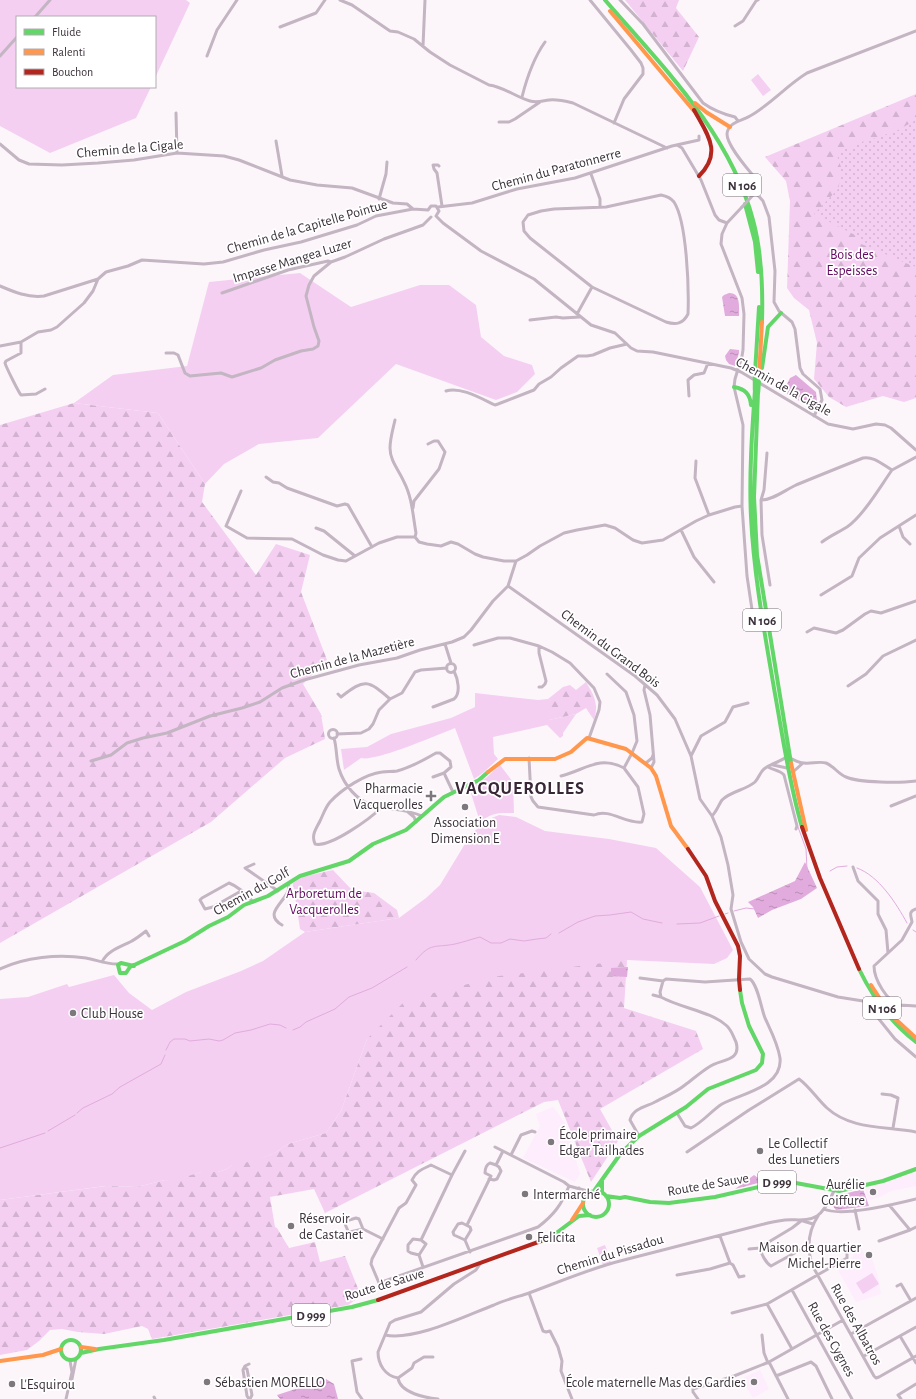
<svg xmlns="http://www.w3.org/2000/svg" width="916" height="1399" font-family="'Alegreya Sans',sans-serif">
	<defs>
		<pattern id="forest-firs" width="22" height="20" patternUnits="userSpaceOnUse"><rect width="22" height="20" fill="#f4cff1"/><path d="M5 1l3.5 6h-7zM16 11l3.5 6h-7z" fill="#d2b2d0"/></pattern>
		<pattern id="park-dots" width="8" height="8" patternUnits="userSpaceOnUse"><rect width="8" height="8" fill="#f4cff1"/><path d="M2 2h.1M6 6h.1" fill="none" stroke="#d2b2d0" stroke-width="1.8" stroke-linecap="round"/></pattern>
		<pattern id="water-ripples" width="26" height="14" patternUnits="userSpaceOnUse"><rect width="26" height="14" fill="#e1acdd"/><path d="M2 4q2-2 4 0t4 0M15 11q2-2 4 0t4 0" fill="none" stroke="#b88db4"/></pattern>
	</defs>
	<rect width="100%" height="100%" fill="#fcf6fb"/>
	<!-- built -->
	<path fill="#feedfc" d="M553,1107L566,1124L580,1174L575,1182L523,1158L540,1126L536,1114Z
		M916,1170V1186L891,1191L880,1197L868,1200L865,1188Z
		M861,1247L867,1260L872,1259L878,1276L881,1294L856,1302L838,1270L853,1262L851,1259L854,1255L852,1250Z
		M760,1370L769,1389L753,1398L741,1379Z"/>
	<!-- grass -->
	<path fill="#f4cff1" d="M0,0H186L190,3L155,78V17H17V87H151L136,118L50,153L0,126Z
		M758,74L771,90L763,96L751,80Z
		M300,273L351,307L420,285H449L476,305L481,337L504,356L532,365L535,374L517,392L496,400L396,364L318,438L259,444L224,464L205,484L158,413L74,403L113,375L187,366L209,282Z
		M475,693L538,700L548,699L552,701L549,720L576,714L563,733V736L560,738L547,725L493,737L494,754L498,759L483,773L474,779L455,728C437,735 375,762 361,758L344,770L341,749L367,747L391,734L451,718L475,707Z
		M500,765L513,782L514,813C497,813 494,812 480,822L469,787L486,778Z
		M499,815L516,817L545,831L609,839L656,848L700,887L733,950L727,958L714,964L627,960L367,1039L341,1111L326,1133L288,1144L273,1154L238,1166L232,1165L227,1169L218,1172H201L172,1182L165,1180L137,1187L105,1186L0,1200V999L28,997L67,984L69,987L114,975L129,993L152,1010L186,992L241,971L263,961L305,932L399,918L426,898L440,885L471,834L489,819Z
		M605,1245L611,1262L603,1265L597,1248Z
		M872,1273L879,1284L863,1294L856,1283Z"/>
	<!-- forest -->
	<path fill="url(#forest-firs)" d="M625,0H679L676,8L699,37L683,71Z
		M916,94V398L904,402L883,396L846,407L829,397L814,379L817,343L809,310L794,298L787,288L790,201L786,181L765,157Z
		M74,403L158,413L205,484L202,502L256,575L276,544L310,555L301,592L327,660L303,684L321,714L325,739L285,758L211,822L0,943V425Z
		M586,682C594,695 599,704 594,720L586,708L576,714L549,720L546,709L551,701L548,699L563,687L570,685L576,690Z
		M333,870L352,890L374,893L397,910L399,918L305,932L300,929L293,883L302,877Z
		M627,960L624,1008L696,1031L703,1049L600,1109L618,1141L591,1182L558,1100L544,1102L325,1213L314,1189L270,1197L275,1227L277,1228L289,1248L315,1242L320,1262L345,1256L361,1296L348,1305L152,1339L148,1329L142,1326L104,1334L78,1332L62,1329L50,1330L39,1341L27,1350L0,1355V1200L106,1186L137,1187L165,1180L172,1181L201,1172H218L227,1169L232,1165H238L273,1154L288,1144L326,1133L341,1111L367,1039L406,1000L499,976Z"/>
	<!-- park -->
	<path fill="url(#park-dots)" d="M916,120V267C897,260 880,251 861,244L855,235L814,214L838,189L841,177V167L836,152L898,130Z"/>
	<!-- water -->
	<path fill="url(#water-ripples)" d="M729,293C741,292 739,308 739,316H725L722,297L724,295Z
		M730,349L739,350V353L735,366L729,364L726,360L725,356Z
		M796,375L816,392L817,401L811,407L788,395L784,390L790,378Z
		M805,862L817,888L801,899L772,910L758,918L753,907L748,902L795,881Z
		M628,967L627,977L611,976V968Z
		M754,1175L761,1180L762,1182L735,1189Z
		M863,1189L869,1206L836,1210L832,1205L836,1196Z
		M326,1379L334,1384L338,1399H280L277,1395Z"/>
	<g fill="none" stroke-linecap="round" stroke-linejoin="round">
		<!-- stream -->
		<path stroke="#e1acdd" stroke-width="1" d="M798,827L806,849L807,869
			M857,868C879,876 896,903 907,923
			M830,871L837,867L847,866
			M734,911L746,908L755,909
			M725,914L728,913
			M677,924L700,923L719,916
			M913,930L916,932
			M559,933L578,922L595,916L610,915L631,912L643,919L662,923
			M416,960C431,942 435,948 455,944C464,942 472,939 480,937L491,943H501L510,939L524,941L537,939L546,938L551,934
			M293,1030L300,1027L306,1022L335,1009L349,997L372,988L407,967
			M166,1050L170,1042L174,1039H185L190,1041L209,1039L219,1041L223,1040L235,1033L251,1030L270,1024L280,1025L286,1028
			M77,1113L83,1108L112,1094L120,1087L161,1064L165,1055
			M48,1131L75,1115
			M0,1148L45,1133"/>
		<!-- street -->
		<path stroke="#c3b5c2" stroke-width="3" d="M340,0L352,5L390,31L398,32L414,39L430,52L450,65L489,85C504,87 516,97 530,101C537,103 542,101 549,100C557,99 565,101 573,103L667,148
			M590,0L631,50L641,63L643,68V74L624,99L614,123
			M620,0L643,24L703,103C714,111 723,114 735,117L738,121
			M35,17L50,0
			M735,26L743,21L756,1L758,0
			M280,27L316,13L325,0
			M423,46L425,0
			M0,56L17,37
			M207,56L217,30L237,0
			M522,97C527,77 533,59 545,42
			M176,113L177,153
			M499,122H509L515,119L540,102
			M276,141L282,176
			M0,144L19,160L29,164L62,165L98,163L134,160L177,153L224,156L239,160L290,180L317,185L352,188L393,203L407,204L413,209L428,210
			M677,145L682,148L701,180L715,215L719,220L727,223L742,207
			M439,166L438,165H433L434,169L437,173L442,206
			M591,174L600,199V207
			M755,192L763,201L769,217L775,271L774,302L779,311L792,322L795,329L800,368L803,374L820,389L822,400L814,416
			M754,194L757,183L755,178C748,169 727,146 727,134C728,122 742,121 750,116C771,104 786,86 807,73L916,31
			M661,195C666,196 671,198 674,202C687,222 689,289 688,314C683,324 676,325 666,322L592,287L530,238L524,231L523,222L528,215L541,211L554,209L606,207Z
			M379,199L386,174L387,162
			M438,207L472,203L517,189L575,178L672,146L699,140V136
			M428,210L431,206H436L439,211L436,216
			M436,216L443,223L481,251L534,279L591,325L615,333L631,348L637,351L653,352L731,368L741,372L828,424L853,429L876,424L885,425L891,428L916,450
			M727,223L722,234L721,244L742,298L744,314L743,350L742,356L735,379L734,387L743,425L742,506L747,576L754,623
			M0,286C14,292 28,298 44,296L98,279L106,272L128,266L142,260L204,264L223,262L264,250L301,242L357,225L376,216L413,209
			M222,293L288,270L328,261L331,262L345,257L384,239L412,229L423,225L431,217
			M577,314L592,287
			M530,320L556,317L563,318L580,317
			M21,342V353L6,361L5,363C6,367 19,393 21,395L36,394L45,389
			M0,346L21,342L38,332L51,330L57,327L84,303L93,291L98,279
			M166,353H174L178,355L185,373L190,376L221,373L232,377L261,368L275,360L301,351L313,349L318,346L319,341L314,327L306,296L309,285L314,276L331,262
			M446,391C460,386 482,399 495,405L498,404L534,390L539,384L551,377L561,368L578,356H587L593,355L610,348L627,344
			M689,396L688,380L694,375L704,373L708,363
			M395,420C393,429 390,439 390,448C390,461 399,470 404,482C412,497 413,516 416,533L415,537
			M767,453L764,490L761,500L762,535L770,585
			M696,461L695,478L709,515
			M266,477L273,482L279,483L287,488L337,506L345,504L348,505L372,547
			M241,491L226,526L247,538L292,539L323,555L338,560L346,561L379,543L397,537H415L419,542L427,544L441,546L451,542L458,544L475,554L483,557L504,561H516
			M761,500C773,500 785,490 796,485C818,476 840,467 863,458C874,456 883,465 892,470L916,457
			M413,508L414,501L439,469L445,452L438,441H434L428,444
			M899,526L903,537L910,544
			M316,528L324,531L355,556
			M681,530L694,557L714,582
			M822,542C830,536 839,532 847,527C863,516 880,487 892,470
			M508,586L635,676L657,695L675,719L691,756L700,799L712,816L721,837L728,865L733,895L731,909L741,942L749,959L765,974L772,977L838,997L863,1001L870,1008L895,1039L916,1057
			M821,595L852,576L859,558L880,538L916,515
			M807,632L814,628L836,633L843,630L865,614L871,611L881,613L916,601
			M445,644L451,663
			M474,645L498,638H510L539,646L552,652L570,663L594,688L600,702L599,710L589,738
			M446.5 668a4.5 4.5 0 1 1 9 0a4.5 4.5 0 1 1-9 0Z
			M645,685L644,690L650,715L654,762L651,768
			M848,686L866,674L883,656L916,640
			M539,687H542L545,684L546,681L539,653V646
			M338,694L341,697C365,678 368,680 390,699
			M433,707L454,699C461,693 458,679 454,671
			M328.5 734a4.5 4.5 0 1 1 9 0a4.5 4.5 0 1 1-9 0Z
			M337,734L361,733L369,729L373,724L379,710L390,699L402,693L415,672L421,670L447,668
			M334,738C337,748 336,759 339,769C344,785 357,801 374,806C390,810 407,809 422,816
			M691,756L701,736L725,722L733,707L748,703
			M529,758L531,797L533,801L538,807L594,815C610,808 625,824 642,822L644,814L638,787L624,768L632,753L637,741L634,715L626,692L607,674
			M790,758C794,760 799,763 804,763C811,764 819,761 826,763C834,766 838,774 846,777C860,783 900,783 916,781
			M91,761L111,755L127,743L143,738L167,733L210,716L242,708L260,702L282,688L304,680L359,665L397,658L420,650L452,642L464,637L471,630L493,601L508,586L516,561L527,555L540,546L564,533L577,530L605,525L615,528L633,540L642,543L663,540L696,521L709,515L735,507L742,506
			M646,763L652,758L653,755
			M773,765L787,768
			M768,767C773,770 780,770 784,775L797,826L796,829
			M793,772L803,763
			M561,776C585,770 599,755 624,768
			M433,777L444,773L453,792
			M891,806L916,796
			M382,807C371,818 330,848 315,844C311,835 316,829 320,821C323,815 325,808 330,802C342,789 365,774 382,772C387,771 392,772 397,771C412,767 424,760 436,753H440L450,761L451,767L444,773
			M408,812L414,817L416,822
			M712,816C717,811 719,804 722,800C731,791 746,790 755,782C759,778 760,772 764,769C771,763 779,763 786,757
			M254,864L245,868L278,891
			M853,867L858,881L878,901V914L886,930L888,953
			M241,891L213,907L205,909L200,900L202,898L229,883C237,886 247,895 253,902
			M916,909C908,912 911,915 912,922L902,940L874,966C874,979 887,1002 900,1005C905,1006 911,1005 916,1006
			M282,925C259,912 294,898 288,884
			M102,962C107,951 120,947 130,942C136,939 141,935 146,931L149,936
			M0,969C25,957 58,954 86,958C97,960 108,965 119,964
			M640,978L663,981L666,979L705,982L750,979C758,985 761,1008 765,1018C771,1031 778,1044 780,1058C783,1087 742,1093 722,1104C711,1111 703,1122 691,1128L685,1126L677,1113
			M653,995L661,997
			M882,1094L891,1095L898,1098L893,1128
			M639,1136L630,1120C633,1109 644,1107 653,1103C664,1097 675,1093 685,1085C693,1079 701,1072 709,1067C720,1059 742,1062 736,1042C733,1036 732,1031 727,1026C711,1011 680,1008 661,997L660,992L663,981
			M495,1147L564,1182L569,1186L591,1192
			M687,1152L749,1110L799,1079C810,1087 817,1099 827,1108C851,1130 886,1126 916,1132
			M511,1155L521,1135L532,1131L535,1132
			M452,1175L431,1165C423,1169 416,1171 412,1180L416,1185L406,1203L399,1208L372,1259L371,1264L379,1283L538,1227C554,1215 562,1204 569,1186
			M489,1179L494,1180L497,1179L501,1171L499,1167L496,1165
			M579,1188L584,1200
			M890,1206L910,1230L916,1227
			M824,1209C841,1217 896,1204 916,1199
			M855,1210L859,1229
			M818,1216C808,1231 807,1248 812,1265L874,1376L876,1378L879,1377L916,1356
			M801,1221L792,1228L762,1246L760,1248C761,1254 766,1263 771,1266L809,1245
			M803,1221L813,1224
			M462,1223L470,1227L471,1230L465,1240L454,1235L453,1232L458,1224Z
			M467,1225L491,1176L485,1173C485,1168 486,1165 490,1163L496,1165L503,1151
			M363,1229L350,1232L348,1231L345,1224L346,1221L356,1218L359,1219L363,1229L383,1239
			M720,1236L730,1263L733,1265L739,1277L744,1276
			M421,1240L413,1239L408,1245V1251L411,1253L419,1255L423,1267
			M465,1240L470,1252
			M879,1241L910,1230
			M749,1249L760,1248
			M419,1255L426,1244L421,1240L452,1175L465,1151
			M677,1275L710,1269L730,1263
			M897,1286L901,1284L911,1301
			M792,1290L852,1399
			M529,1293L543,1331L546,1332L550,1331L558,1347L562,1361L561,1371L572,1399
			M732,1313L767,1304
			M851,1334L916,1298
			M385,1335C415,1341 465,1316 494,1305C505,1300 517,1297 529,1293C559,1282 589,1269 620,1261C668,1249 716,1236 764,1224C771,1222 778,1221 785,1220C796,1219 807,1222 817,1216C825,1211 830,1199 834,1191
			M762,1335L764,1353L768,1363
			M900,1336L916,1363
			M792,1349L767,1304L847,1258V1253
			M864,1356L916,1327
			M361,1359L352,1361L357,1392L362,1399
			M769,1362L788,1399
			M249,1364L245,1366L243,1370L247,1396L249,1399
			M245,1368L247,1369L252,1395L250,1399
			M776,1376L811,1362L816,1366L832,1399
			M398,1378L412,1368L414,1363L424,1357H433
			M72,1379L76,1359
			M154,1397L155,1399
			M66,1399L72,1372L70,1361
			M438,1399C426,1398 400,1393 398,1378C385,1376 378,1364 378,1352L390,1323L395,1320L421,1312L454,1284L476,1270L480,1264
			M698,1399L693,1392V1389L734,1376L769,1362L843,1320
			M901,1399L898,1395L916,1384"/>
		<!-- fast -->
		<path stroke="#63d668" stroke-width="4" d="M605,0C662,66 730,133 753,220C762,253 763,288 762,322
			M745,204L755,242L758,272
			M762,368L768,327L781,313
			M755,373L759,307
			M734,387C745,389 750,394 751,405
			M755,390C752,432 749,475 751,517C754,577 765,635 775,694C783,738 789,783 802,827
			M758,392L754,497L757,555L791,763
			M134,966L121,963L118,965L120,973H126L130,967L185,941L209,926L228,917L244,905L268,896L300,876L349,861L373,844L406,830L444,797L479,780L488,772
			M859,969C873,998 890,1022 916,1042
			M602,1181V1193
			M594,1191L621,1153L639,1136L686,1107L708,1089L756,1070L762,1063L763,1054L749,1026L742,1003L740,990
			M583 1204a13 13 0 1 1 26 0a13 13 0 1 1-26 0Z
			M606,1196L620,1198L625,1197L650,1202L669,1203L715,1197L785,1181L839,1191L883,1181L916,1169
			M541,1241L555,1234L579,1216L590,1215
			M61 1350a10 10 0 1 1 20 0a10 10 0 1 1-20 0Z
			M81,1353L99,1349L164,1340L352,1307L378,1300"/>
		<!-- slow -->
		<path stroke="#ff974d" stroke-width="4" d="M610,11L694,111
			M695,103L706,112L730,127
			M759,377L762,322
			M791,763L806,830
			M488,772L505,759H555L571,752L587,738L626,749L651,768L656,776L671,826L688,849
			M871,985L890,1014L916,1038
			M572,1220L583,1203
			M81,1347L95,1349
			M0,1361L43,1355L61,1349"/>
		<!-- jam -->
		<path stroke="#b3261e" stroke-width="4" d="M694,110C707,134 723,152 699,176
			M802,827L820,878L859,969
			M688,849L706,876L715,901L738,946L740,956L739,979L740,990
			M378,1300L541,1241"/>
		<!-- street-bridge -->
		<path stroke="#c3b5c2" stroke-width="3" d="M742,207L754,194"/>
		<!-- fast-bridge -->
		<path stroke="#63d668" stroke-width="4.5" d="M755,373V390
			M758,392L759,377"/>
	</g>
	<!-- markers -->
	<g fill="#7f777e" stroke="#fff" stroke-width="1.5">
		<path d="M429 790h4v4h4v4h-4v4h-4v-4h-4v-4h4z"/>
		<circle cx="465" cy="807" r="4"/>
		<circle cx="73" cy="1013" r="4"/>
		<circle cx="551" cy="1142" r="4"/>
		<circle cx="760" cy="1151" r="4"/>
		<circle cx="873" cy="1192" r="4"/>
		<circle cx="525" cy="1194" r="4"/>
		<circle cx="291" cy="1226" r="4"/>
		<circle cx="529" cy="1237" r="4"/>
		<circle cx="869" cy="1255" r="4"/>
		<circle cx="207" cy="1382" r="4"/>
		<circle cx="754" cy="1382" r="4"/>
		<circle cx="12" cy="1384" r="4"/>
	</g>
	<g text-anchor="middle" stroke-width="3.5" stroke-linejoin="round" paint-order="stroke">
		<!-- shield labels -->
		<g fill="#fff" stroke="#767076" stroke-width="1">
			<rect x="723" y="174" width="38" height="22" rx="3"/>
			<rect x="743" y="609" width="38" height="22" rx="3"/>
			<rect x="863" y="997" width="38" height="22" rx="3"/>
			<rect x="758" y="1171" width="38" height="22" rx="3"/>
			<rect x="292" y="1304" width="38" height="22" rx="3"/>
		</g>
		<g font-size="13" font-weight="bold" fill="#3c323b">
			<text x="742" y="190">N 106</text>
			<text x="762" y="625">N 106</text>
			<text x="882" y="1013">N 106</text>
			<text x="777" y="1187">D 999</text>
			<text x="311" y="1320">D 999</text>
		</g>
		<!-- street labels -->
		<g font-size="14" fill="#3c323b" stroke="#fff">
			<text transform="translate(130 148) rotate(-5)" y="5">Chemin de la Cigale</text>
			<text transform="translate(556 169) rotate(-15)" y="5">Chemin du Paratonnerre</text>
			<text transform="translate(307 226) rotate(-16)" y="5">Chemin de la Capitelle Pointue</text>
			<text transform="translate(292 260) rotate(-17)" y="5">Impasse Mangea Luzer</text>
			<text transform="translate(784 386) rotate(29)" y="5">Chemin de la Cigale</text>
			<text transform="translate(611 648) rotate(37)" y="5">Chemin du Grand Bois</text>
			<text transform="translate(352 657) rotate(-15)" y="5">Chemin de la Mazetière</text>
			<text transform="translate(251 891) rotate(-29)" y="5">Chemin du Golf</text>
			<text transform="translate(708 1184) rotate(-10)" y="5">Route de Sauve</text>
			<text transform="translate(610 1254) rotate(-17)" y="5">Chemin du Pissadou</text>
			<text transform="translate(384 1284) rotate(-17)" y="5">Route de Sauve</text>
			<text transform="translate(857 1324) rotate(61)" y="5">Rue des Albatros</text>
			<text transform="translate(832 1339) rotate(61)" y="5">Rue des Cygnes</text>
		</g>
		<!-- park labels -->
		<g font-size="14" fill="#640b62" stroke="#fff">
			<text x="852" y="259">Bois des<tspan x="852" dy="16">Espeisses</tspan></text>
			<text x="324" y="898">Arboretum de<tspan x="324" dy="16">Vacquerolles</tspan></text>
		</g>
		<!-- poi labels -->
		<g font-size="14" fill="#3c323b" stroke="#fff" text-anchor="start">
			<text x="423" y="793" text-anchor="end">Pharmacie<tspan x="423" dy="16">Vacquerolles</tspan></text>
			<text x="465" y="827" text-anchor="middle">Association<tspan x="465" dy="16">Dimension E</tspan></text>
			<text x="81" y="1018">Club House</text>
			<text x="559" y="1139">École primaire<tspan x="559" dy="16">Edgar Tailhades</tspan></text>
			<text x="768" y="1148">Le Collectif<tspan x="768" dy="16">des Lunetiers</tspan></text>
			<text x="865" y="1189" text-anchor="end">Aurélie<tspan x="865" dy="16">Coiffure</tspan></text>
			<text x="533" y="1199">Intermarché</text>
			<text x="299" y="1223">Réservoir<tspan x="299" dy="16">de Castanet</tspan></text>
			<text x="537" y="1242">Felicita</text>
			<text x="861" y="1252" text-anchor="end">Maison de quartier<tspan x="861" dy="16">Michel-Pierre</tspan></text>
			<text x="215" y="1387">Sébastien MORELLO</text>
			<text x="746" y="1387" text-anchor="end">École maternelle Mas des Gardies</text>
			<text x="20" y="1389">L'Esquirou</text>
		</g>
		<!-- district labels -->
		<g font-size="18" font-weight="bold" letter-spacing="1" fill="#392738" stroke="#fff">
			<text x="520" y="794">VACQUEROLLES</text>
		</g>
	</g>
	<!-- legend -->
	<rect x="16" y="16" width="140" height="72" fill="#ffffff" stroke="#b1adb1"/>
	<rect x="24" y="29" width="20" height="6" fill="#63d668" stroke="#b1adb1"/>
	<text x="52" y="36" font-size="12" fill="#3c323b">Fluide</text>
	<rect x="24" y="49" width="20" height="6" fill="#ff974d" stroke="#b1adb1"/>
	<text x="52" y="56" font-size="12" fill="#3c323b">Ralenti</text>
	<rect x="24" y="69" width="20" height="6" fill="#b3261e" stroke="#b1adb1"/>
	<text x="52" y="76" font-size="12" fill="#3c323b">Bouchon</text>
</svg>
